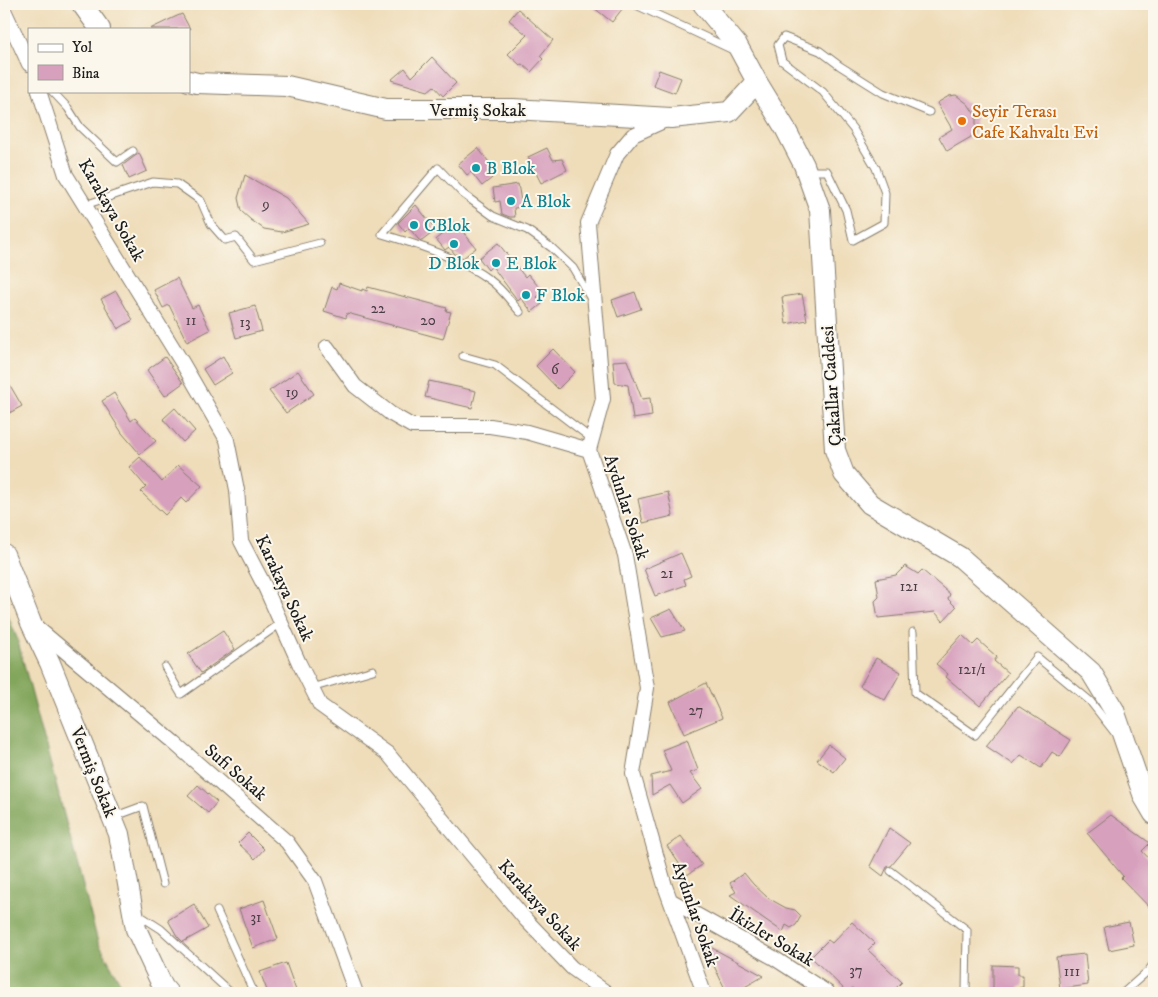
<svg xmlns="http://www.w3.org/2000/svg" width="1158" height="997" font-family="'IM FELL DW Pica',serif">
	<rect width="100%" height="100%" fill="#fbf7ec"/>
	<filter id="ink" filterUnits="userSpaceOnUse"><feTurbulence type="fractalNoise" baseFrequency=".02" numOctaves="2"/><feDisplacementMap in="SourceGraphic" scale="10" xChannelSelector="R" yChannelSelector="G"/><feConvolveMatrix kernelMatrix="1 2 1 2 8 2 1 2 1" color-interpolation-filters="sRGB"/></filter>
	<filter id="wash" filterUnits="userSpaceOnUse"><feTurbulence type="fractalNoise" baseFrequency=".0096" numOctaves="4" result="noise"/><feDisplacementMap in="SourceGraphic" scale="20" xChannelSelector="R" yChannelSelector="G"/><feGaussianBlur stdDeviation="1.12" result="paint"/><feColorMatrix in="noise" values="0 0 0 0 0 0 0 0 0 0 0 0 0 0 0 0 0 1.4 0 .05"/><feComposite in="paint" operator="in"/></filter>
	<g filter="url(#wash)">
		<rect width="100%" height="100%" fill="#efddba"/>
		<!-- forest -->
		<path fill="#82a65b" stroke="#4f613c" d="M4,606L17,638L98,942L126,993H4Z"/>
		<g id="blocks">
			<!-- building -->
			<path fill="#d7a0bd" d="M589,4H626L612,22Z
				M518,9L553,40L540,56L543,59L531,72L522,64L520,65L508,54L527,35L509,20Z
				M182,14L190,29H150L175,17Z
				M432,57L456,83L443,96L434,86L428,91L391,80L405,68L412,77Z
				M659,70L681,78L675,93L653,85Z
				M956,95L968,104L976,116V126L971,137L947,151L939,137L952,129L937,103L949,96Z
				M478,148L492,166L487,171L492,178L482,186L471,172L467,175L458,164Z
				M547,148L553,160L562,159L567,170L541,183L528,157Z
				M139,153L147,171L129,179L123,165Z
				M245,175L286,198L309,224L282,232L264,229L251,220L241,211L238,198Z
				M518,184L522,207L514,208L515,217H510L502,214L500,201L495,202L493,188Z
				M416,205L436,230L422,241L419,240L409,228L405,232L398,223Z
				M456,223L476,248L463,258L455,254L449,247L445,250L436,239Z
				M498,243L525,277L528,274L543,292L537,297L542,304L532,312L521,298L518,301L492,266L488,270L479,258Z
				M177,278L192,308L198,305L210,330L187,342L169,305L163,308L154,290Z
				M339,283L362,291V289L367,291L368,287L447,308L446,311L451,312L443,339L347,313L346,318L324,311L332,287L337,289Z
				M116,291L133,320L118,329L101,299Z
				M635,292L641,309L618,317L612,300Z
				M802,294L807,320L786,324L782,297Z
				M255,306L262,331L236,338L229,313Z
				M553,349L575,372L558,389L536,366Z
				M223,356L232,373L213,385L203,369Z
				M165,357L183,383L165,396L147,370Z
				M627,360L642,399L650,398L652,416L633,419L628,385L615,383L613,361Z
				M298,371L314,394L286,413L269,391Z
				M4,375L22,406L4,416Z
				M429,381L476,391L472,408L425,397Z
				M114,393L131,421L135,418L156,441L140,454L122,433L102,401Z
				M175,408L195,431L183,442L163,419Z
				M140,457L162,482L178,465L202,486L186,503L181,498L165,515L141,492L146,487L129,467Z
				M668,492L673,516L643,523L638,499Z
				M681,553L691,576L684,579L686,585L655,596L644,569Z
				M905,566L918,574L922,570L950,594L948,599L956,607L943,621L935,612L878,618L875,601L879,597L876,579L896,575Z
				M671,609L685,631L662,637L651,618Z
				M223,631L235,649L201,673L188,654Z
				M962,635L973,645L978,640L997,657L994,661L1008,673L980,706L946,677L948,674L936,664Z
				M876,658L901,672L885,700L860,686Z
				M706,683L722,718L684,734L670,702Z
				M1018,706L1071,740L1060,757L1052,752L1041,768L1021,755L1013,764L986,746Z
				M687,740L698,770L690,773L702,789L682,803L670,785L652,795L651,776L671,771L662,750Z
				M829,745L845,758L834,772L817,760Z
				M198,785L217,802L208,813L188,796Z
				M1111,815L1150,843L1142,851L1154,864V912L1121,878L1123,876L1087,833Z
				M889,828L910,843L891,866L887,867L883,876L870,866Z
				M248,833L264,849L255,859L238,843Z
				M681,836L702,865L687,875L667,846Z
				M744,873L753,884L768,898L786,908L795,910L801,916L796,925L791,928L786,925L783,932L730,895L736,892L730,883Z
				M264,900L278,939L253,948L239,909Z
				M194,904L208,928L183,942L177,936L168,920Z
				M852,922L875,943L868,950L902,982L891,993H858L852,988L848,993L811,957L828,940L832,943Z
				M1129,922L1134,945L1109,950L1104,927Z
				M703,943L764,976L734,993H727Z
				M1085,954L1088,985L1060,989L1056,957Z
				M286,963L297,993H268L260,972Z
				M993,965L1018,966V975H1023V987L1019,988V993H993Z"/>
		</g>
	</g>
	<g filter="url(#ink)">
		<use href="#blocks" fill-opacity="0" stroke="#867c6b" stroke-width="1"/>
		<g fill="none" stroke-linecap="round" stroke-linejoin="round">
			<!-- lane casing -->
			<g stroke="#867c6b" stroke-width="9">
				<path id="lane" d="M634,4L733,50
					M52,91L68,108L80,127L117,162L133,151
					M808,171H827L846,210L853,240L884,223L885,193L876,168L866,151L853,129L823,92L782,61L778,45L784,37L820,51L840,66L883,93L929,112
					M85,205L153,182L177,184L201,201L211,224L225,240L236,237L254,260L320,243
					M520,312C511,302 502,289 491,281C460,258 419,245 382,234L438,168L463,194L493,216L527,230L552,248L573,268L591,299
					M463,356L495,365L592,439
					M913,632L915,693L975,735L1037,657L1090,701L1115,733
					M165,667L181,694L281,623
					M311,688L373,670
					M113,817L143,806L163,884
					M891,871L967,930L966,993
					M217,911L254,993
					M136,913L161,929L231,993
					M1123,993L1149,970L1154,963"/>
			</g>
			<!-- street casing -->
			<g stroke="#867c6b" stroke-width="16">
				<path id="street" d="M4,10L29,64
					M39,91L66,175L183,364L227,440L237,490L241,541L265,587L299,663L320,705L388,754L526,920L572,968L607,993
					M666,120L633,135L617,154L588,223L603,399L589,450L625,555L647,688L633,774L665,886L704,993
					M327,347L355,386L391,414L412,426H490L527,432L589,450
					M35,626L172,741L287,842L315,881L356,993
					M670,900L774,958L828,993"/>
			</g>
			<!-- secondary casing -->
			<g stroke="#867c6b" stroke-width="22">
				<path id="secondary" d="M82,4L100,29
					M703,4L737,45L757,82L785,128L804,165L820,210L835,450L844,474L870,504L960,557L1091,672L1114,710L1144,797L1154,814
					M189,81L197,83L287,86L386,109H513L671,118L729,112L757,82
					M4,554L31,623L50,663L119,834L136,929L163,987L168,993"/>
			</g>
			<!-- lane -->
			<use href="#lane" stroke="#fff" stroke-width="7"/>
			<!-- street -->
			<use href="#street" stroke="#fff" stroke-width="14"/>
			<!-- secondary -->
			<use href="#secondary" stroke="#fff" stroke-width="20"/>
		</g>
	</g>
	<!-- markers -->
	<circle fill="#e8710a" stroke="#fbf7ec" stroke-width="2" cx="962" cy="121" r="5"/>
	<g fill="#0f9aa8" stroke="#fbf7ec" stroke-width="2">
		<circle cx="476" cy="168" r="5"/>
		<circle cx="511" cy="201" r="5"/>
		<circle cx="414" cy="225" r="5"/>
		<circle cx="454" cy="244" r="5"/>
		<circle cx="496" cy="263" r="5"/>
		<circle cx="526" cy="295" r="5"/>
	</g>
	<g text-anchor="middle" stroke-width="4" stroke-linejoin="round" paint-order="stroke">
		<!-- number labels -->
		<g font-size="15" fill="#4b3d44">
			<text x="266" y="209">9</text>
			<text x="378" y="313">22</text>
			<text x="191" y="325">11</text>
			<text x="428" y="325">20</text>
			<text x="245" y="327">13</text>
			<text x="555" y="374">6</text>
			<text x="292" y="397">19</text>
			<text x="667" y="578">21</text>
			<text x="909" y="591">121</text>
			<text x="972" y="674">121/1</text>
			<text x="696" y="715">27</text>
			<text x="256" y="922">31</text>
			<text x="856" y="975">37</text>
			<text x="1072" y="976">111</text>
		</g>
		<!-- street labels -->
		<g font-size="18" fill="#1c1c1c" stroke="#fbf7ec">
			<text x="478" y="116">Vermiş Sokak</text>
			<text transform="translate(112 210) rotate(60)" y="6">Karakaya Sokak</text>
			<text transform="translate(831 386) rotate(-94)" y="6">Çakallar Caddesi</text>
			<text transform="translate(627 507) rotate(72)" y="6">Aydınlar Sokak</text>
			<text transform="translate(285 588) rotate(65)" y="6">Karakaya Sokak</text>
			<text transform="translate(94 772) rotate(68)" y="6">Vermiş Sokak</text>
			<text transform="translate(236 772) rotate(41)" y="6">Sufi Sokak</text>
			<text transform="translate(540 905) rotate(48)" y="6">Karakaya Sokak</text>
			<text transform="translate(696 914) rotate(71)" y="6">Aydınlar Sokak</text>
			<text transform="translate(772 937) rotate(31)" y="6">İkizler Sokak</text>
		</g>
		<!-- food labels -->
		<g font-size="18" fill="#c56008" stroke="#fbf7ec" text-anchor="start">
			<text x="972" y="117">Seyir Terası<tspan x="972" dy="21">Cafe Kahvaltı Evi</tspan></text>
		</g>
		<!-- culture labels -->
		<g font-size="18" fill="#0d838f" stroke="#fbf7ec" text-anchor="start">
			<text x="486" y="174">B Blok</text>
			<text x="521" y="207">A Blok</text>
			<text x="424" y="231">CBlok</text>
			<text x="454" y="269" text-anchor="middle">D Blok</text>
			<text x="506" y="269">E Blok</text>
			<text x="536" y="301">F Blok</text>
		</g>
	</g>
	<!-- margin -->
	<rect width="1158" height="997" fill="none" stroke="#fbf7ec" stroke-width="20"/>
	<!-- legend -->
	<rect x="28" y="28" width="162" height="65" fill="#fbf7ec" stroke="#a29f99"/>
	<rect x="38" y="44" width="25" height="8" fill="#ffffff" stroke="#a29f99"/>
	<text x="72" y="52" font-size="15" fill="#1c1c1c">Yol</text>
	<rect x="38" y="65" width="25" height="15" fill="#d7a0bd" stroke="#a29f99"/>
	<text x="72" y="78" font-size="15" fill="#1c1c1c">Bina</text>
</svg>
